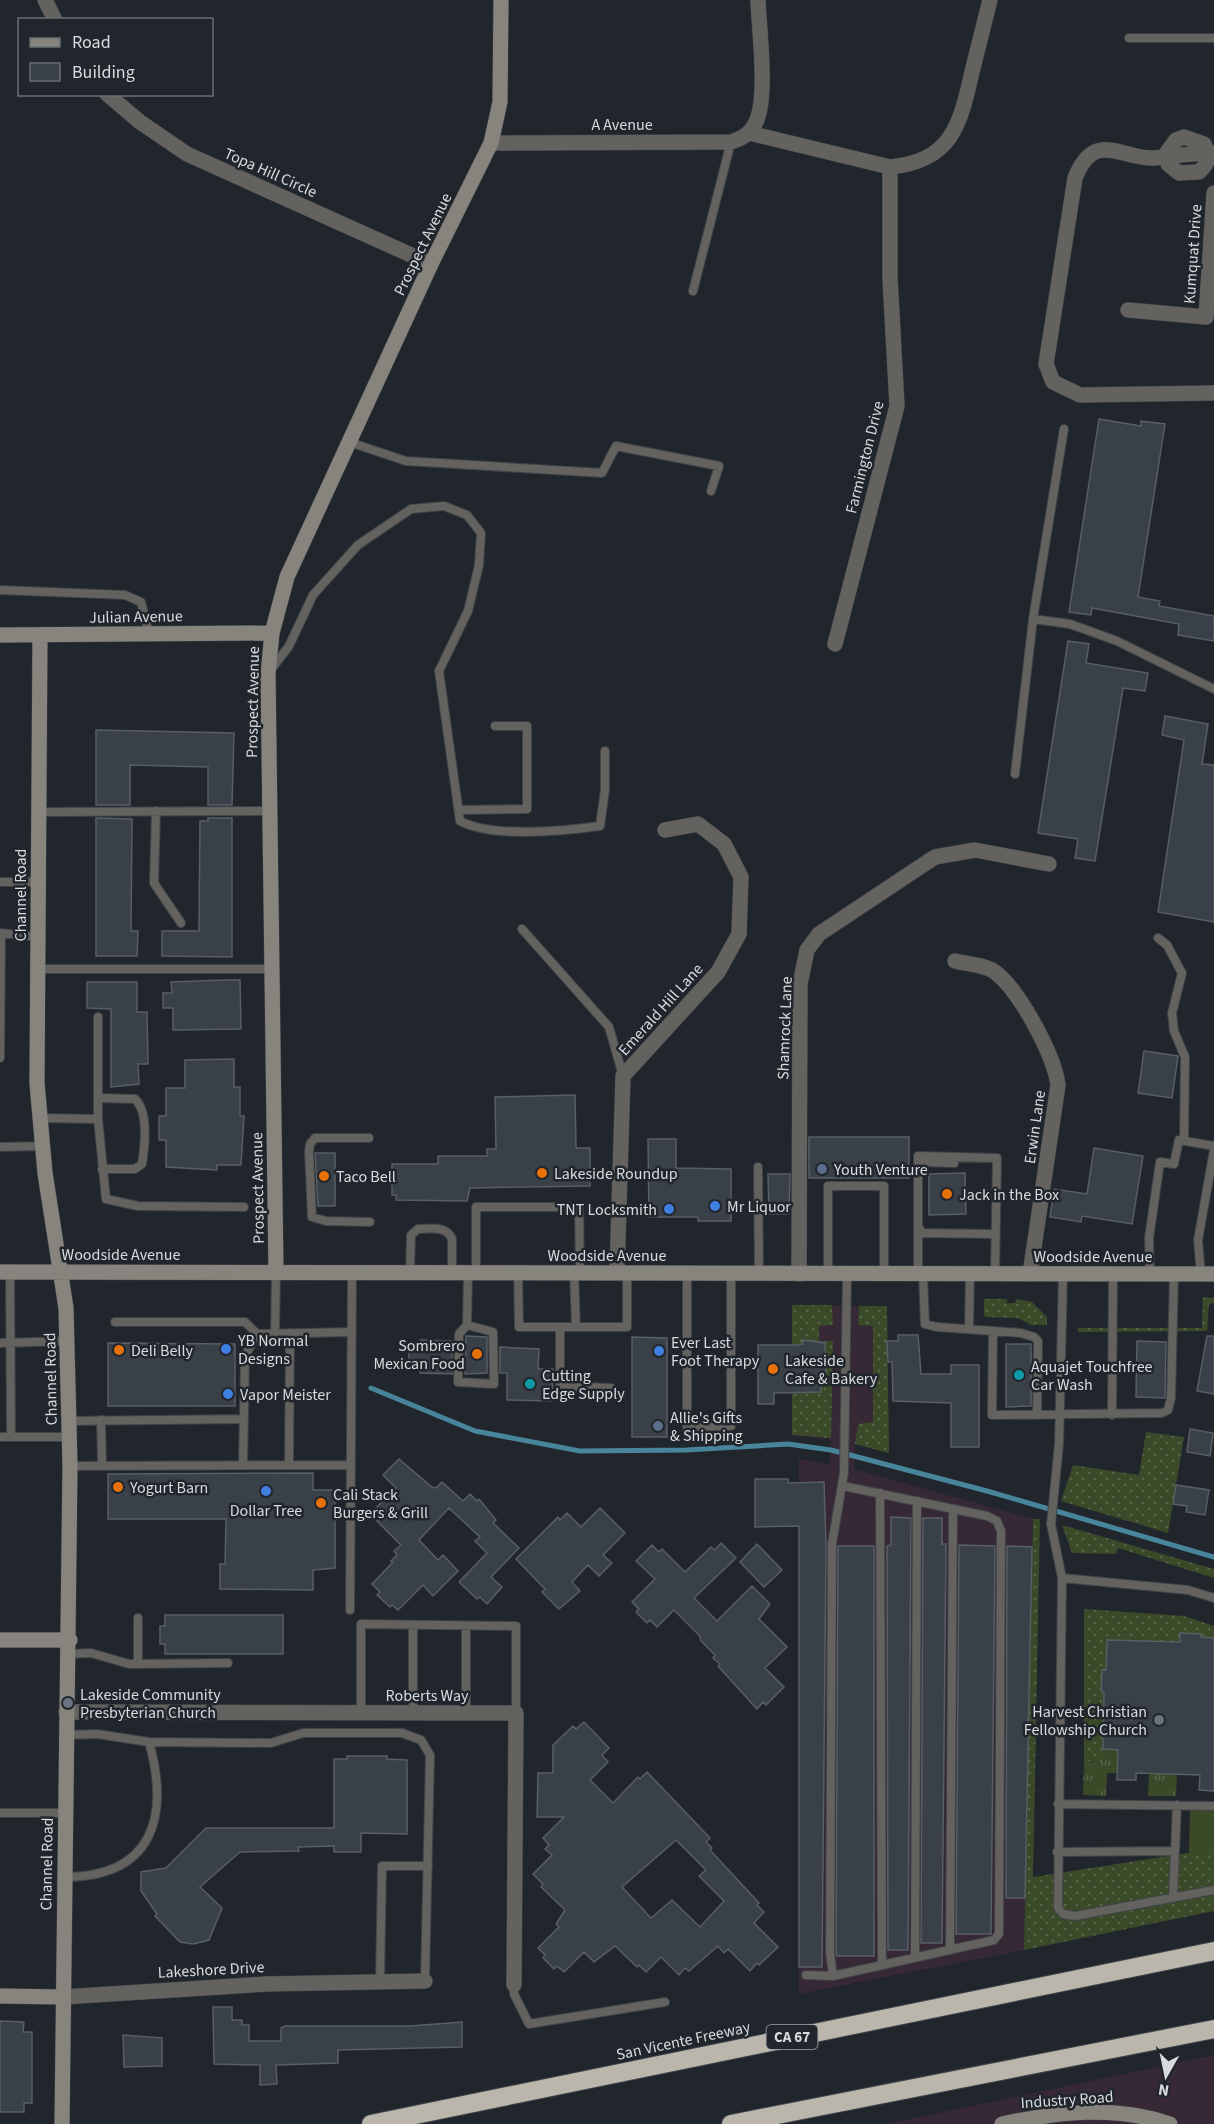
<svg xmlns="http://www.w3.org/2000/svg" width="1214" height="2124" font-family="'Source Sans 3',sans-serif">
	<defs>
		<pattern id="grass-dots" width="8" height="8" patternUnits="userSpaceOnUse" patternTransform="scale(1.5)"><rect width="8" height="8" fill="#3a4a29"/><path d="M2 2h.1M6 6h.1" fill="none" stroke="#566448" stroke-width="1.8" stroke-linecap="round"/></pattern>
		<pattern id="park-tufts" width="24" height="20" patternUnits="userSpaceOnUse" patternTransform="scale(1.5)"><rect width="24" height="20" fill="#3a4a29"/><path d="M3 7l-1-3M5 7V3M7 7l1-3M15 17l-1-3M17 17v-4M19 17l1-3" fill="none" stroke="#566448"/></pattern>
	</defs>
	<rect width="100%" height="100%" fill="#21262d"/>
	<!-- industrial -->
	<path fill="#362834" d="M792,1305L887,1306L889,1453L855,1444L854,1469L1033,1519L1024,1950L799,1994V1459L830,1465L831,1439L792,1435Z
		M1214,2055V2124H887Z"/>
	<!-- grass -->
	<path fill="url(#grass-dots)" d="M1203,1297L1214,1298V1303L1209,1304L1207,1331L1078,1332V1328H1202Z
		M984,1299H1007V1303H1015L1016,1299L1032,1302L1047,1317V1325H1031L1018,1318L986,1317L984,1315Z
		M792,1305H832L833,1325L819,1326V1341H833L831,1438L792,1435Z
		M859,1306H887L889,1453L855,1444L858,1424L873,1422V1326L858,1325Z
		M1146,1432L1184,1437L1168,1533L1061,1501L1073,1465L1139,1475Z
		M1033,1519H1040L1033,1877L1188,1853H1214V1911L1024,1950Z
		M1062,1525L1214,1569V1578L1118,1548L1116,1554L1072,1553Z
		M1084,1609L1184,1616L1214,1626V1638L1201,1637L1200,1634L1181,1633L1180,1642L1107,1640L1106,1670H1102L1101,1691L1104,1692L1103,1748L1106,1749L1105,1762L1084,1761Z"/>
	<!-- park -->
	<path fill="url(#park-tufts)" d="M1106,1749H1118L1117,1773H1107L1106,1796L1083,1795L1084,1761L1105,1762Z
		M1149,1773L1177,1774L1176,1796H1148Z"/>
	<!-- pitch -->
	<path fill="#3a4a29" d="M1190,1810L1214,1811V1853H1189Z"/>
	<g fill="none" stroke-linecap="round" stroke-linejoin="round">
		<!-- stream -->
		<path stroke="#48859a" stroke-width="5" d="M371,1388L475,1431L580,1451L687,1450L788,1444L831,1450L987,1491L1214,1557"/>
	</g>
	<!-- building -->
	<path fill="#3a4047" stroke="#585e66" stroke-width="1.5" fill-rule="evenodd" d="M1099,419L1141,426V421L1165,424L1138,597L1160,601L1159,606L1214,616V641L1178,635L1179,624L1092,608L1091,615L1069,612Z
		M1068,641L1089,644L1086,663L1148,673L1145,691L1123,688L1095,861L1075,858L1078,839L1038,833Z
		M1165,716L1208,724L1202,764L1214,765V922L1158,912L1184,740L1162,735Z
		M96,730L234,733L232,805H208V767L130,765V805H96Z
		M96,818L132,819L131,931H138L137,956H96Z
		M208,818H232V957L162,956V931H199L200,821H208Z
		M226,980H240L241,1029L173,1030V1008H163V993H172L171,982Z
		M87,982H137V1012H147L148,1064H138L139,1084L111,1087V1009L87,1008Z
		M1144,1051L1178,1056L1172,1098L1138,1093Z
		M234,1059V1087H240V1116H244L241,1165H217V1170L166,1167V1140H159V1116H166V1088H185V1060Z
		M575,1095L576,1148H590V1186L470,1188L467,1201L396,1200V1195H392V1164H438V1156H487V1149H496L495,1097Z
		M809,1137H909V1178H809Z
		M648,1139H676V1168L731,1169V1221H698V1217H649Z
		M1094,1148L1143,1156L1132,1224L1082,1216L1081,1222L1050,1217L1054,1189L1087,1194Z
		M315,1153H335V1206H318Z
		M965,1173L966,1214L929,1215V1174Z
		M768,1174H790L789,1214H769Z
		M898,1335H918L921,1374H951V1365H979V1447H951V1403L893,1401L892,1362H888L887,1341H898Z
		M466,1336L487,1337V1373L465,1374Z
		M1207,1336H1214V1394L1197,1391Z
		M632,1337L667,1338V1437H632Z
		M420,1340L452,1341V1374L420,1373V1363L409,1362V1344H420Z
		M803,1340L825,1343L826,1373H820L821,1392L774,1393V1404H758V1345H797L803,1344Z
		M1137,1341L1166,1342L1165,1398L1136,1397Z
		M108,1343L235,1344V1406H108Z
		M1006,1344H1031V1406L1006,1407Z
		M500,1347L539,1349L538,1369H553L552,1401L507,1400V1373H500Z
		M1190,1429L1213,1433L1210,1456L1187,1452Z
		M399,1459L432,1487L436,1488L442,1482L463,1501L470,1494L477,1501L479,1499L496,1520L493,1523L519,1548L491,1577L502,1587L487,1604L480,1597L477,1599L459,1582L487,1553L475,1541L480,1537L449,1508L419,1540L438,1560L443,1555L458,1571L433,1596L423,1585L398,1610L392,1605L390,1607L377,1595L380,1592L372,1584L393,1562L391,1561L397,1555L394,1551L401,1545L377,1521L380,1518L373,1511L396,1488L383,1475Z
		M313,1473V1490H335V1568L313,1570V1590L220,1589V1564H225L226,1519H108V1474Z
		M755,1479H788V1483L824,1482L826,1546L822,1967H799V1526L755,1527Z
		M1176,1485L1209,1490L1205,1515L1186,1512L1187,1506L1173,1504Z
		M600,1508L625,1533L603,1555L612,1563L599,1576L588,1565L572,1582L580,1591L559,1609L542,1592L545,1589L516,1559L558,1517L560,1520L567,1513L581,1527Z
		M891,1517L911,1518L908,1950H888L887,1546L891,1545Z
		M923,1518H942V1544H946L942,1943H921Z
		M721,1543L736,1558L694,1598L717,1621L752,1586L770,1604L759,1619L787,1647L765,1668L784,1687L766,1705L763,1702L757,1709L718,1666L720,1664L713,1658L715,1655L701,1641L700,1636L674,1610L657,1627L650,1620L647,1623L636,1612L639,1609L632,1602L655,1579L636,1561L652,1545L659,1552L662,1549L685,1572L711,1547L715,1550Z
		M757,1544L782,1570L764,1587L740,1562Z
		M959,1545L995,1546L991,1934H956Z
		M838,1546H874V1956H837L836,1952Z
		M1007,1546L1032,1547L1025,1898H1006Z
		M165,1615H283V1654H165V1644H160V1626H165Z
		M1180,1633L1201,1634V1637L1214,1638V1791L1199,1790L1200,1775L1136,1773V1780H1117L1118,1750L1103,1749L1104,1692L1101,1691L1102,1670H1106L1107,1640L1180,1642Z
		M584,1722L609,1748L602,1755L608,1762L590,1780L613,1803L638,1777L640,1779L647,1772L710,1838L706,1842L712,1848L710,1850L759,1903L757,1905L764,1912L754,1923L778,1947L759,1965L757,1963L750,1971L728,1949L724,1953L718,1946L689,1971L685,1968L679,1975L661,1957L646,1972L639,1965L637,1967L615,1946L594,1962L584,1952L564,1972L557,1966L554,1969L543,1958L545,1955L538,1948L559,1927L556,1924L565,1910L541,1887L543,1884L533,1874L552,1855L545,1849L549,1845L543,1838L564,1817H537L538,1773H553V1745L573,1726L576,1729ZM676,1840L706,1870L699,1876L724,1901L700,1927L672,1900L651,1918L622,1887Z
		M347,1756H387V1759L407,1760V1834L361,1833V1852H334V1846L298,1847L299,1851L240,1852L200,1887L222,1908L209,1940L193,1944L180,1942L155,1916L157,1914L141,1891V1872L166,1868L206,1828H334V1759H347Z
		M213,2007H232V2020H242V2025H249V2041H281V2028L285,2026H410L462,2022V2047L338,2050V2063L276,2065L277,2084L260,2085V2065L214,2064Z
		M0,2021L24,2022L23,2032H32V2103H24V2112H0Z
		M123,2035L162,2038V2066L124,2067Z"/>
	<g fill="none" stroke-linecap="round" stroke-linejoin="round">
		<!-- lane casing -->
		<g stroke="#3e4349" stroke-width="10">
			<path id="lane" d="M1129,38H1214
				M693,291L731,142
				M1064,429L1033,619L1070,624L1117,641L1214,689
				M349,442L406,461L602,473L616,446L719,466L711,491
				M0,590L125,595L141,602L149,633
				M270,671L289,646L313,595L358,545L411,509L444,506L467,515L481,533L479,565L468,611L439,671L460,821C492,838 563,831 600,826L605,790V751
				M1015,774L1033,619
				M459,810L527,809V726H495
				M156,811L154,883L181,923
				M39,812L270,811
				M0,882H38
				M522,929L609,1027L623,1076
				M0,933L38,937
				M1158,938L1167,945L1182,973L1172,1013L1174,1031L1185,1057L1184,1141
				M38,969H272
				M98,1017V1119
				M0,1058L1,933
				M98,1098L135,1099C149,1112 145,1145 142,1164L135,1169H102
				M40,1118L98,1119L106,1199L138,1206L244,1207
				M369,1138H315L310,1144L309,1152L312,1217L326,1221L370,1222
				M0,1147L43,1146
				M758,1167L759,1274
				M923,1172V1162L954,1163
				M920,1229L918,1233L996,1234
				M10,1272L11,1437
				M410,1272L411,1235L418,1229C431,1229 446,1225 452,1239V1272
				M476,1272V1207H579L580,1273
				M518,1272L519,1327H627V1272
				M574,1273L576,1327
				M687,1273V1428L731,1426V1273
				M828,1274V1186H884V1274
				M918,1274V1156L997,1158L995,1274
				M923,1274L925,1324L937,1327L1021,1333L1034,1337L1038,1341L1037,1415
				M1063,1274L1059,1444L1051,1524L1062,1578L1058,1908L1063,1914L1075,1916L1214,1890
				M1150,1274L1149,1238L1160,1162L1174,1164L1179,1140L1214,1146
				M1201,1275L1198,1240L1214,1150
				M115,1322H245L257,1334L352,1332
				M467,1325L493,1332L494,1384L458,1382L459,1334L467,1325L468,1272
				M560,1327V1386L611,1388
				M969,1329L970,1274
				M993,1331L992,1415L1162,1413L1168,1410L1171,1398L1174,1274
				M275,1334L276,1272
				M0,1343L67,1341
				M1112,1415L1113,1274
				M101,1420L102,1465
				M69,1421L244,1419
				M0,1437H69
				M243,1465L245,1356L257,1334
				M289,1465L290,1333
				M70,1466L351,1465
				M880,1493L882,1965
				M1062,1578L1188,1590L1214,1598
				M350,1610L352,1272
				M138,1618V1664
				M68,1654L91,1653L129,1664L228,1663
				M361,1713V1624L516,1626V1713
				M413,1713V1625
				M466,1713V1626
				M66,1735L97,1734L149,1742
				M1058,1804L1214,1806
				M0,1813H65
				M1057,1852L1175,1851
				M64,1877C153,1877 170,1817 149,1742L271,1743L303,1733H402L421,1740L430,1755L425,1981
				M1173,1898L1177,1805
				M950,1950L953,1509
				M915,1958L917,1501
				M806,1975L833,1976L994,1940L999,1934L1001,1531L997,1521L987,1516L843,1486
				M833,1976L830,1952L832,1544L844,1473L847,1274
				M380,1981L382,1866H428
				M514,1985V1994L529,2024L665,2002"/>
		</g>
		<!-- street casing -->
		<g stroke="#3e4349" stroke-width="16">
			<path id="street" d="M45,0L55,20
				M107,94L140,122L187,154L431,264
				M749,133L890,167C952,161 960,125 972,72C978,48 984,24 990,0
				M1184,137L1204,144C1210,156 1209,163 1199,172L1179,173L1168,164L1165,155L1176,140Z
				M491,143L731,142C743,138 750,134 756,122C768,97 759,30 758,0
				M1214,153C1193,153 1174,156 1154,158C1122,160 1095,128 1075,178L1046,364L1053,382L1080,395L1214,393
				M1128,310L1206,317L1214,193
				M835,644L897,406L890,278V167
				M955,961C966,964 986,965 995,972C1020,991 1054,1055 1058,1085L1030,1274
				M617,1272L623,1076L718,972L739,934L741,877L724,844L698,824L665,830
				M799,1274L800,984L807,950L819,934L935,857L975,850L1049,864
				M66,1712L516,1713L514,1985
				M63,1997L266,1984L425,1981"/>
		</g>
		<!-- secondary casing -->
		<g stroke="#3e4349" stroke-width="16">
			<path id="secondary" d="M0,635L272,633
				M40,635L37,1083L45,1173L66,1308L70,1466L62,2124
				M0,1272L1214,1274
				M276,1272L268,674L272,633L287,577L431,264L491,143L500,102L501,0
				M0,1640H70
				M0,1996L63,1997
				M1002,2124C1057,2112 1115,2105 1170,2124"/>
		</g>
		<!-- highway casing -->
		<g stroke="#3e4349" stroke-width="20">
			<path id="highway" d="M371,2124L1214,1951
				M731,2124L1214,2029"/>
		</g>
		<!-- lane -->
		<use href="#lane" stroke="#64625e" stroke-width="8"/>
		<!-- street -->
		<use href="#street" stroke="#64625e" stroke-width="15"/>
		<!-- secondary -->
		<use href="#secondary" stroke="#87847e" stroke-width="15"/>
		<!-- highway -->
		<use href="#highway" stroke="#bbb6ac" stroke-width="18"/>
	</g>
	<!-- markers -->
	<g fill="#5c6f8a" stroke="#21262d" stroke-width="2">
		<circle cx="822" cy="1169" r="6"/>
		<circle cx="658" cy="1426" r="6"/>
	</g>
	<g fill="#e8710a" stroke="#21262d" stroke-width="2">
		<circle cx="542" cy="1173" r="6"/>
		<circle cx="324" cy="1176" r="6"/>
		<circle cx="947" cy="1194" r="6"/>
		<circle cx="119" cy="1350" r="6"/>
		<circle cx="477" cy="1354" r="6"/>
		<circle cx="773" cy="1369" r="6"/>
		<circle cx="118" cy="1487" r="6"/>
		<circle cx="321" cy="1503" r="6"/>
	</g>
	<g fill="#3f7fe0" stroke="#21262d" stroke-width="2">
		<circle cx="715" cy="1206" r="6"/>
		<circle cx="669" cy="1209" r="6"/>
		<circle cx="226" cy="1349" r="6"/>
		<circle cx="659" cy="1351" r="6"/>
		<circle cx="228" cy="1394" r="6"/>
		<circle cx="266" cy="1491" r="6"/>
	</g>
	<g fill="#0f9aa8" stroke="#21262d" stroke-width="2">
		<circle cx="1019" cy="1375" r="6"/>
		<circle cx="530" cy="1384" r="6"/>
	</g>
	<g fill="#6b7280" stroke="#21262d" stroke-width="2">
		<circle cx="68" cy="1703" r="6"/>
		<circle cx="1159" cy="1720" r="6"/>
	</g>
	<g text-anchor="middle" stroke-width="5" stroke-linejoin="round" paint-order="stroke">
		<!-- shield labels -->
		<rect fill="#21262d" stroke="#a0a5aa" stroke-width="1.5" x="766.5" y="2025" width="51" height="24" rx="4.5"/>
		<g font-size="15" font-weight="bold" fill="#d7dbdf">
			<text x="792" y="2042">CA 67</text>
		</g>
		<!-- street labels -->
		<g font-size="16" fill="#d7dbdf" stroke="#21262d">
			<text x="622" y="130">A Avenue</text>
			<text transform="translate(271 172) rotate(24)" y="6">Topa Hill Circle</text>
			<text transform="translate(422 244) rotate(-64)" y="6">Prospect Avenue</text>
			<text transform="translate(1192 254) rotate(-86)" y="6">Kumquat Drive</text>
			<text transform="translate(864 457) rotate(-76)" y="6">Farmington Drive</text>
			<text transform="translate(136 616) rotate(-1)" y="6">Julian Avenue</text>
			<text transform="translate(252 702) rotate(-89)" y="6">Prospect Avenue</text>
			<text transform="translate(20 895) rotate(-90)" y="6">Channel Road</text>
			<text transform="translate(660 1009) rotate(-48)" y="6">Emerald Hill Lane</text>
			<text transform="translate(784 1028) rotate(-88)" y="6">Shamrock Lane</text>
			<text transform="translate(1034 1127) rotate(-82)" y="6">Erwin Lane</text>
			<text transform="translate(257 1188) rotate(-91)" y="6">Prospect Avenue</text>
			<text x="121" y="1260">Woodside Avenue</text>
			<text x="607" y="1261">Woodside Avenue</text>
			<text x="1093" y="1262">Woodside Avenue</text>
			<text transform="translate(50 1379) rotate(-91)" y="6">Channel Road</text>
			<text x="427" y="1701">Roberts Way</text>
			<text transform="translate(46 1864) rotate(-89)" y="6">Channel Road</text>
			<text transform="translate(211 1969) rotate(-3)" y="6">Lakeshore Drive</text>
			<text transform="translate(683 2040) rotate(-12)" y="6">San Vicente Freeway</text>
			<text transform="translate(1067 2099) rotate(-4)" y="6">Industry Road</text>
		</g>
		<!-- poi labels -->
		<g font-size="16" fill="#d7dbdf" stroke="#21262d" text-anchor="start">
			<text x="834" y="1175">Youth Venture</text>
			<text x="554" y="1179">Lakeside Roundup</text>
			<text x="336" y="1182">Taco Bell</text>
			<text x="959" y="1200">Jack in the Box</text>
			<text x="727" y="1212">Mr Liquor</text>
			<text x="657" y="1215" text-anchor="end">TNT Locksmith</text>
			<text x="238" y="1346">YB Normal<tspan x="238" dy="18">Designs</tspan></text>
			<text x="671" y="1348">Ever Last<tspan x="671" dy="18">Foot Therapy</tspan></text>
			<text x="465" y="1351" text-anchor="end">Sombrero<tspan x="465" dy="18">Mexican Food</tspan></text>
			<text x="131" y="1356">Deli Belly</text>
			<text x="785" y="1366">Lakeside<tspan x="785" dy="18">Cafe &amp; Bakery</tspan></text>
			<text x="1031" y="1372">Aquajet Touchfree<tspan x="1031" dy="18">Car Wash</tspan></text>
			<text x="542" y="1381">Cutting<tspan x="542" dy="18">Edge Supply</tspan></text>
			<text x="240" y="1400">Vapor Meister</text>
			<text x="670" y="1423">Allie's Gifts<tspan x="670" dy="18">&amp; Shipping</tspan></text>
			<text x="130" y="1493">Yogurt Barn</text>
			<text x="333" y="1500">Cali Stack<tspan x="333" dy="18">Burgers &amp; Grill</tspan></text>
			<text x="266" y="1516" text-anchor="middle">Dollar Tree</text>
			<text x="80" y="1700">Lakeside Community<tspan x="80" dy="18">Presbyterian Church</tspan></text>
			<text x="1147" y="1717" text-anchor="end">Harvest Christian<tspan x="1147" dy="18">Fellowship Church</tspan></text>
		</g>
	</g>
	<!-- legend -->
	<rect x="18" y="18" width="195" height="78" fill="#21262d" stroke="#6a6e74" stroke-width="1.5"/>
	<rect x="30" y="38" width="30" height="9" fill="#87847e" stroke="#6a6e74" stroke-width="1.5"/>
	<text x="72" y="48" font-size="18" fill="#d7dbdf">Road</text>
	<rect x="30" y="63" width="30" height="18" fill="#3a4047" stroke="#6a6e74" stroke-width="1.5"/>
	<text x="72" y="78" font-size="18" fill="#d7dbdf">Building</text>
	<!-- north arrow -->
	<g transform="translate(1166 2076) rotate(189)" stroke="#21262d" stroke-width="4.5" paint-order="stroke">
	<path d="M0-4.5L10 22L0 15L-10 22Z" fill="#d7dbdf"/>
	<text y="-9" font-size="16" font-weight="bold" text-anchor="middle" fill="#d7dbdf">N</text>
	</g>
</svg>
